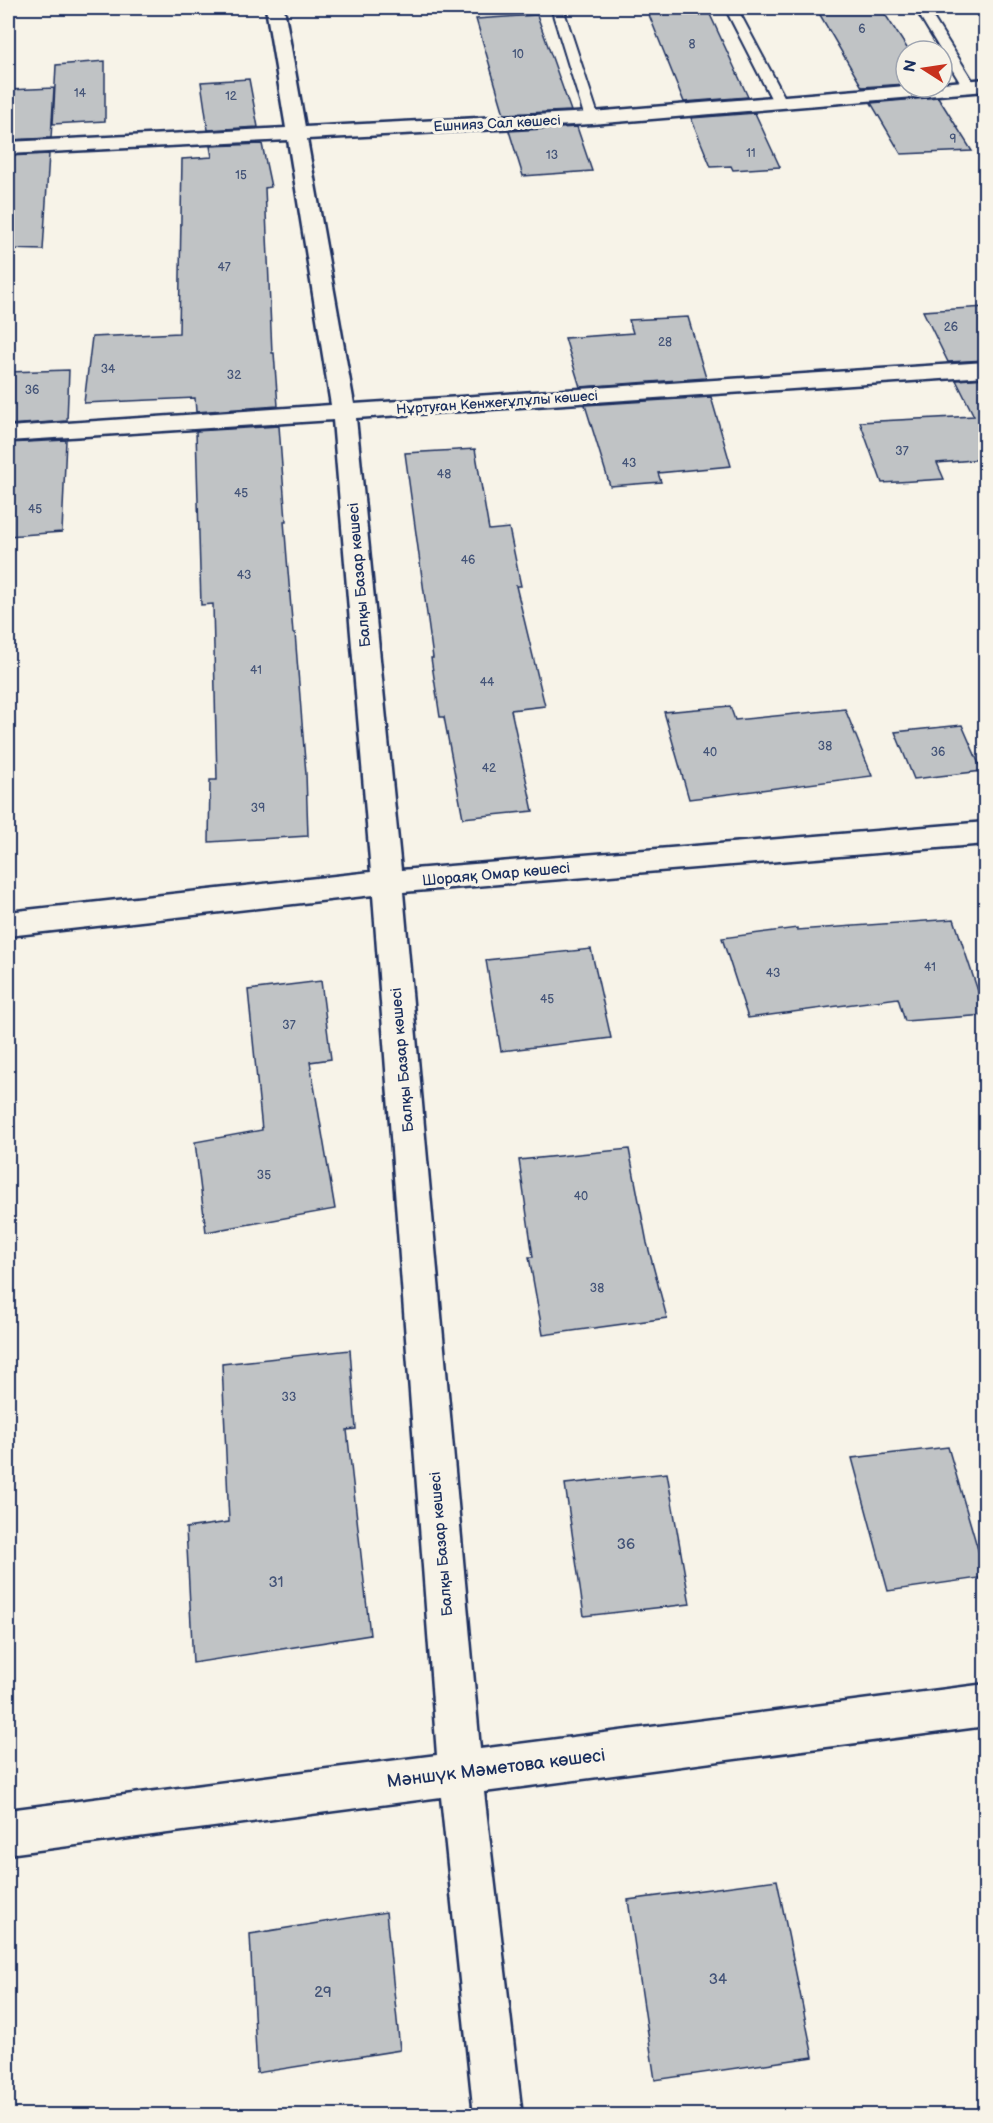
<svg xmlns="http://www.w3.org/2000/svg" width="993" height="2123" font-family="'Balsamiq Sans',sans-serif">
	<rect width="100%" height="100%" fill="#f7f3e8"/>
	<filter id="ink" filterUnits="userSpaceOnUse"><feTurbulence type="fractalNoise" baseFrequency=".0167" numOctaves="2"/><feDisplacementMap in="SourceGraphic" scale="12" xChannelSelector="R" yChannelSelector="G"/><feConvolveMatrix kernelMatrix="1 2 1 2 8 2 1 2 1" color-interpolation-filters="sRGB"/></filter>
	<g filter="url(#ink)">
		<!-- building -->
		<path fill="#c0c3c5" stroke="#1b2f5e" stroke-width="1.5" d="M685,8H707L748,97L684,102L647,10Z
			M816,8H881L909,51H906V84L862,87Z
			M537,15L571,111L504,114L476,19Z
			M105,61V121L53,124L56,65Z
			M249,79L258,127L208,130L201,82Z
			M54,88L51,138L8,140V90Z
			M938,97L972,151L901,154L871,103Z
			M755,113L780,167L733,170L731,166L711,167L691,118Z
			M577,127L592,171L523,176L509,131Z
			M262,144L271,187L265,188L272,353H274L278,406L196,412L195,398L84,403L92,337L179,333L182,159L212,157L210,146Z
			M49,154L43,250L8,249V156Z
			M986,307V360L948,362L923,311Z
			M688,317L706,378L580,387L565,338L633,333L629,320Z
			M69,370L67,421L8,425V372Z
			M986,378V459L937,463L944,479L882,483L860,422L974,416L956,380Z
			M711,397L731,466L658,473L661,482L610,486L585,405Z
			M279,426L286,521H284L293,633H295L306,774L308,836L209,842L210,780H217L213,604L201,605L196,431Z
			M66,440L62,532L8,536V443Z
			M475,449L489,530L509,528L521,586H516L545,706L511,710L533,811L463,818L444,717H440L431,658H433L405,453Z
			M730,706L735,720L845,709L872,776L689,799L664,712Z
			M962,725L982,771L914,779L895,732Z
			M954,919L986,1015L905,1021L898,998L748,1018L722,938L797,928V930Z
			M591,949L611,1038L501,1051L486,960Z
			M321,981L331,1059L310,1062L335,1209L206,1232L195,1142L262,1130L248,990Z
			M629,1149L647,1243L667,1318L543,1335L529,1257H533L519,1160Z
			M350,1350L356,1429L347,1430L370,1635L193,1663L186,1528L229,1522L222,1364Z
			M948,1447L986,1577L888,1591L852,1458Z
			M667,1473L690,1604L584,1616L565,1484Z
			M777,1880L813,2057L655,2080L628,1900Z
			M386,1912L400,2050L257,2073L250,1934Z"/>
		<g fill="none" stroke-linecap="round" stroke-linejoin="round">
			<!-- service casing -->
			<g stroke="#1b2f5e" stroke-width="4">
				<path id="service" d="M551,8H563L599,118L597,121L592,122L585,118Z
					M725,8H737L787,102L785,105H775L773,102Z
					M915,8H927L976,86L974,89H964Z"/>
			</g>
			<!-- minor casing -->
			<g stroke="#1b2f5e" stroke-width="5">
				<path id="minor" d="M266,8H284L305,127L592,112L906,86L942,87V83L986,79V91L592,124L307,139L354,404L986,362V376L356,418L401,870L986,822V844L403,892L480,1749L986,1684V1726L484,1792L522,2116H474L441,1797L8,1854V1810L437,1755L373,895L8,936V912L371,872L333,420L8,441V427L331,405L288,140L8,154V142L286,128Z"/>
			</g>
			<!-- service -->
			<use href="#service" fill="#f7f3e8" fill-rule="evenodd"/>
			<!-- minor -->
			<use href="#minor" fill="#f7f3e8" fill-rule="evenodd"/>
		</g>
	</g>
	<g text-anchor="middle" stroke-width="6" stroke-linejoin="round" paint-order="stroke">
		<!-- number labels -->
		<g font-size="12" fill="#445478">
			<text x="862" y="33">6</text>
			<text x="692" y="48">8</text>
			<text x="518" y="58">10</text>
			<text x="80" y="97">14</text>
			<text x="231" y="100">12</text>
			<text x="953" y="143">9</text>
			<text x="751" y="157">11</text>
			<text x="552" y="159">13</text>
			<text x="241" y="179">15</text>
			<text x="224" y="271">47</text>
			<text x="951" y="331">26</text>
			<text x="665" y="346">28</text>
			<text x="108" y="373">34</text>
			<text x="234" y="379">32</text>
			<text x="32" y="394">36</text>
			<text x="902" y="455">37</text>
			<text x="629" y="467">43</text>
			<text x="444" y="478">48</text>
			<text x="241" y="497">45</text>
			<text x="35" y="513">45</text>
			<text x="468" y="564">46</text>
			<text x="244" y="579">43</text>
			<text x="256" y="674">41</text>
			<text x="487" y="686">44</text>
			<text x="825" y="750">38</text>
			<text x="710" y="756">40</text>
			<text x="938" y="756">36</text>
			<text x="489" y="772">42</text>
			<text x="258" y="812">39</text>
			<text x="930" y="971">41</text>
			<text x="773" y="977">43</text>
			<text x="547" y="1003">45</text>
			<text x="289" y="1029">37</text>
			<text x="264" y="1179">35</text>
			<text x="581" y="1200">40</text>
			<text x="597" y="1292">38</text>
			<text x="289" y="1401">33</text>
		</g>
		<!-- far-street labels -->
		<g font-size="14" fill="#1b2f5e" stroke="#f7f3e8">
			<text transform="translate(497 123) rotate(-3)" y="5">Ешнияз Сал көшесі</text>
			<text transform="translate(497 402) rotate(-4)" y="5">Нұртуған Кенжеғұлұлы көшесі</text>
		</g>
		<!-- street labels -->
		<g font-size="15" fill="#1b2f5e" stroke="#f7f3e8">
			<text transform="translate(359 575) rotate(-95)" y="5">Балқы Базар көшесі</text>
			<text transform="translate(496 874) rotate(-5)" y="5">Шораяқ Омар көшесі</text>
			<text transform="translate(402 1060) rotate(-95)" y="5">Балқы Базар көшесі</text>
			<text transform="translate(441 1544) rotate(-95)" y="5">Балқы Базар көшесі</text>
		</g>
		<!-- near-number labels -->
		<g font-size="15" fill="#445478">
			<text x="626" y="1549">36</text>
			<text x="276" y="1587">31</text>
			<text x="718" y="1984">34</text>
			<text x="323" y="1997">29</text>
		</g>
		<!-- near-street labels -->
		<g font-size="18" fill="#1b2f5e" stroke="#f7f3e8">
			<text transform="translate(496 1768) rotate(-7)" y="6">Мәншүк Мәметова көшесі</text>
		</g>
	</g>
	<!-- margin -->
	<rect width="993" height="2123" fill="none" stroke="#f7f3e8" stroke-width="30"/>
	<rect x="15" y="15" width="963" height="2093" fill="none" stroke="#1b2f5e" stroke-width="2" filter="url(#ink)"/>
	<!-- north arrow -->
	<g transform="translate(924 69) rotate(282)"><circle r="28" fill="#f7f3e8" stroke="#9fa5b1" stroke-width="1.5"/>
	<path d="M0-4.5L10 22L0 15L-10 22Z" fill="#c8321e"/>
	<text y="-9" font-size="16" font-weight="bold" text-anchor="middle" fill="#1b2f5e">N</text>
	</g>
</svg>
